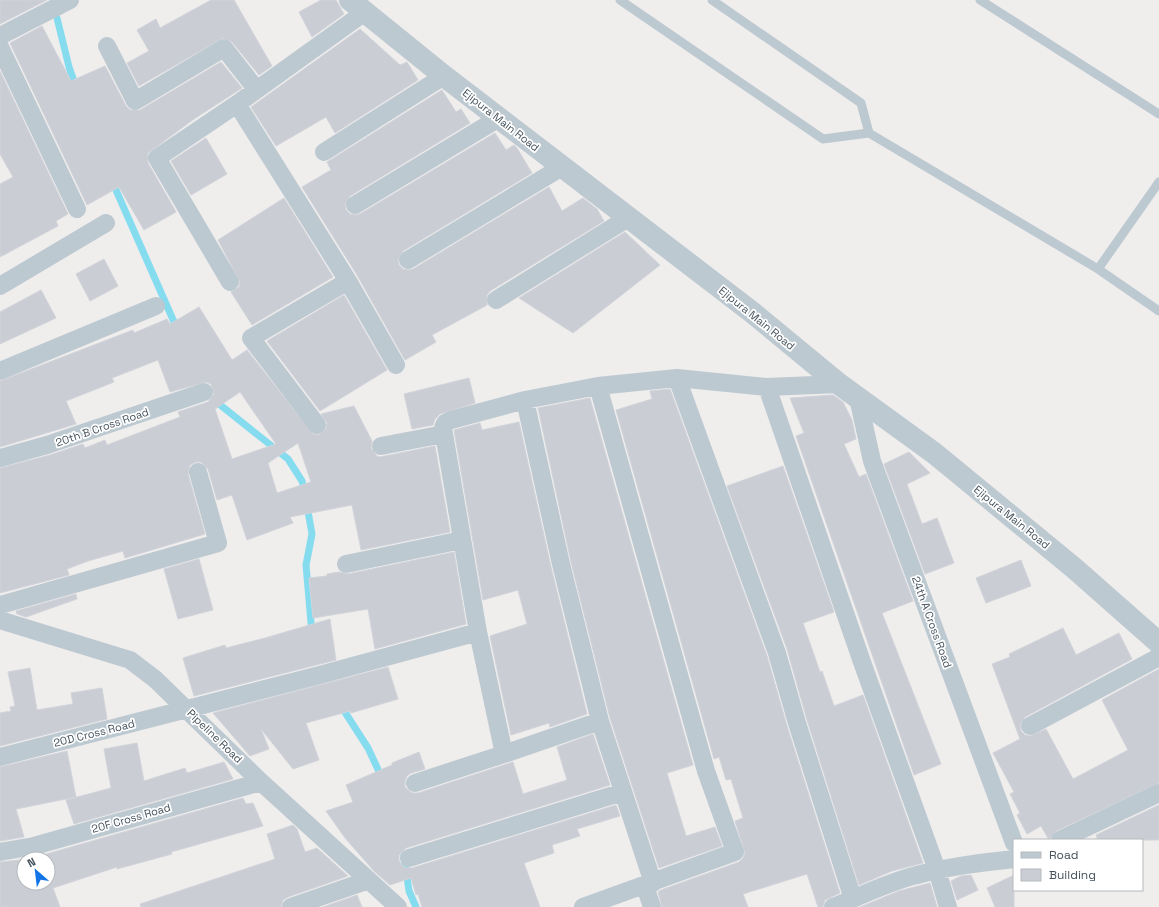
<svg xmlns="http://www.w3.org/2000/svg" width="1159" height="907" font-family="'Space Grotesk',sans-serif">
	<rect width="100%" height="100%" fill="#f0eded"/>
	<g fill="none" stroke-linecap="round" stroke-linejoin="round">
		<!-- stream -->
		<path stroke="#85dcef" stroke-width="7" d="M57,18L69,67L76,87
			M112,181L178,331
			M214,400L288,459L302,481L305,493
			M307,506L312,534L306,565L312,634
			M341,706L368,748L382,778
			M404,856L409,891L416,907"/>
	</g>
	<!-- building -->
	<path fill="#cacdd3" stroke="#d1d4da" fill-rule="evenodd" d="M0,0H47L0,24Z
		M211,0H234L272,66L259,75L232,42L223,38L139,86L127,63L149,51L137,30L156,19L160,28Z
		M321,0H336L344,14L312,37L299,12Z
		M42,26L71,81L105,66L126,106L130,110H140L221,62L242,88L194,119L148,153V163L176,212L144,230L119,187L87,205L10,43Z
		M360,29L400,65L407,62L418,80L335,133L326,117L276,146L251,107Z
		M0,71L68,214L56,221L58,226L0,257V184L13,177L0,154Z
		M442,90L456,112L461,109L470,123L350,196L345,205L346,210L350,214L355,215L360,214L495,133L506,150L514,145L517,148L532,173L403,251L398,260L399,265L403,269L408,270L413,269L549,187L562,211L583,198L597,209L604,221L490,291L487,295V305L432,335L436,342L405,360L357,275L302,187L331,170L327,162Z
		M206,138L227,174L191,195L171,161Z
		M284,198L333,277L252,325L231,292L239,287L240,282L218,240Z
		M625,232L660,265L573,333L519,298Z
		M104,259L118,286L90,301L76,274Z
		M41,290L56,318L0,344V312Z
		M344,295L387,370L320,411L267,341Z
		M199,307L232,360L247,350L313,434L319,435L326,429L327,423L321,414L354,406L372,441L371,448L377,456L380,457L435,446L450,532L361,550L352,505L290,517L293,523L247,540L232,495L217,500L208,469L201,462H196L190,465L188,474L205,534L125,558L123,551L88,561L67,569L69,575L0,593V468L50,455L83,444L85,448L105,440L107,445L180,417L178,412L208,402L214,394L211,384L206,382L170,392L158,360L112,378L114,382L66,401L76,424L0,447V381L133,330L134,333L167,319L170,324ZM240,392L276,444L232,459L215,409ZM298,443L311,482L277,493L268,463Z
		M469,378L475,403L440,414L435,419L433,425L412,429L404,394Z
		M670,389L767,656L787,726L840,893L825,900L823,907H818L807,874L743,894L748,907H662L658,892L661,890L739,862L743,858L745,853L735,821L743,818L731,779L726,780L719,757L714,759L616,410L652,399L650,391Z
		M833,395L843,402L852,420L856,439L844,444L859,477L866,474L913,601L882,613L941,764L914,775L796,436L804,433L790,398Z
		M590,398L693,765L667,773L686,836L715,827L722,846L659,868L610,718L571,562L538,408Z
		M519,422L551,567L587,714L550,727L549,723L511,735L490,636L527,624L518,590L483,600L454,430L480,423L482,430Z
		M909,452L930,473L907,484L922,524L937,518L954,563L925,574L884,464Z
		M783,466L834,612L803,623L820,672L822,671L834,706L863,695L923,863L892,871L859,885L807,720L787,649L727,486Z
		M454,552L466,624L375,649L368,609L313,618L309,578L327,576V574L339,572L348,574Z
		M199,559L213,610L178,619L164,569Z
		M1021,560L1031,586L986,603L976,578Z
		M76,594L77,599L26,617L17,614L16,611Z
		M330,619L336,660L194,696L183,658L225,645L226,648L265,638Z
		M1063,628L1076,655L1119,633L1132,659L1025,717L1020,725L1021,731L1025,735L1030,736L1046,729L1073,779L1128,750L1102,700L1159,669V783L1056,831L1049,840L1041,826L1027,834L1017,815L1020,813L1010,794L1014,792L993,753L1020,739L992,664L1010,657L1009,654Z
		M388,667L398,699L351,713L350,711L306,723L319,760L293,769L261,729L269,749L250,756L213,713Z
		M30,668L37,710L73,704L71,693L102,688L107,719L0,746V713L11,711L10,707L15,706L8,672Z
		M593,734L610,785L406,848L399,855V861L402,865L406,868H412L616,805L620,816L577,829L580,836L552,845L554,853L524,863L540,907H422L418,894L416,895L411,878L390,885L374,871L345,838L326,811L353,802L346,785L392,765V763L419,752L425,769L411,773L407,776L405,781V787L412,793H418L513,762L523,794L567,780L557,747Z
		M137,743L144,781L185,768L187,773L224,762L233,779L74,824L66,800L111,788L104,749Z
		M67,751L76,797L16,809L24,837L0,841V767Z
		M243,798L246,804L253,803L263,826L171,852L172,854L117,869V867L53,888L60,907H0V862L29,859ZM24,859H48V883H24Z
		M1159,805V840H1098L1096,835Z
		M293,825L297,829L305,852L317,848L348,876L288,897L283,900L281,907H141L140,904L275,859L267,834Z
		M971,875L978,890L957,900L951,881L961,876Z
		M1014,875V907H995L987,888Z
		M930,883L937,907H860L899,891Z
		M357,895L362,907H323Z"/>
	<g fill="none" stroke-linecap="round" stroke-linejoin="round">
		<!-- service -->
		<path stroke="#bdc9d1" stroke-width="9" d="M620,0L823,139L869,133L861,103L712,0
			M980,0L1159,114
			M869,133L1098,269L1159,311
			M1098,269L1159,182"/>
		<!-- minor -->
		<path stroke="#bdc9d1" stroke-width="18" d="M0,36L70,0
			M107,46L135,101L224,48L256,89
			M0,47L77,209
			M324,152L444,76
			M355,205L499,118
			M408,260L562,167
			M348,281L396,365
			M230,282L157,158L237,104
			M0,286L106,223
			M496,300L628,218
			M0,371L156,306
			M677,378L777,653L797,723L853,899
			M767,387L862,662L937,870L948,907
			M858,398L872,461L1014,843
			M525,400L561,564L600,721L653,883
			M317,425L251,338L348,281L237,104L365,12
			M381,446L444,434
			M0,458L47,445L204,392
			M346,564L462,540
			M0,605L218,543L198,472
			M0,620L130,660L155,679L261,782L398,907
			M600,721L504,754L478,632L443,428L445,423L451,420L525,400L598,386L677,378L767,387L839,384
			M1030,726L1159,657
			M0,757L316,676L478,632
			M415,783L504,754
			M1060,840L1159,793
			M0,852L34,846L261,782
			M409,858L623,792
			M645,886L652,907
			M291,907L369,880
			M583,907L735,852L706,771L598,386
			M833,907C861,896 888,882 917,875C949,866 981,863 1014,859"/>
		<!-- tertiary -->
		<path stroke="#bdc9d1" stroke-width="22" d="M350,0L444,76L753,313L839,384L934,453L1074,568L1159,643"/>
	</g>
	<g text-anchor="middle" stroke-width="3.5" stroke-linejoin="round" paint-order="stroke">
		<!-- street labels -->
		<g font-size="11" fill="#45525c" stroke="#fff">
			<text transform="translate(501 120) rotate(38)" y="4">Ejipura Main Road</text>
			<text transform="translate(757 318) rotate(39)" y="4">Ejipura Main Road</text>
			<text transform="translate(102 427) rotate(-19)" y="4">20th B Cross Road</text>
			<text transform="translate(1012 517) rotate(39)" y="4">Ejipura Main Road</text>
			<text transform="translate(932 622) rotate(70)" y="4">24th A Cross Road</text>
			<text transform="translate(94 733) rotate(-14)" y="4">20D Cross Road</text>
			<text transform="translate(215 736) rotate(44)" y="4">Pipeline Road</text>
			<text transform="translate(131 818) rotate(-16)" y="4">20F Cross Road</text>
		</g>
	</g>
	<!-- legend -->
	<rect x="1013" y="839" width="130" height="52" fill="#ffffff" stroke="#b5babe"/>
	<rect x="1021" y="852" width="20" height="6" fill="#bdc9d1" stroke="#b5babe"/>
	<text x="1049" y="859" font-size="12" fill="#45525c">Road</text>
	<rect x="1021" y="869" width="20" height="12" fill="#cacdd3" stroke="#b5babe"/>
	<text x="1049" y="879" font-size="12" fill="#45525c">Building</text>
	<!-- north arrow -->
	<g transform="translate(36 871) rotate(332)"><circle r="19" fill="#ffffff" stroke="#b5babe"/>
	<path d="M0-3L7 15L0 10L-7 15Z" fill="#1274e6"/>
	<text y="-6" font-size="11" font-weight="bold" text-anchor="middle" fill="#45525c">N</text>
	</g>
</svg>
